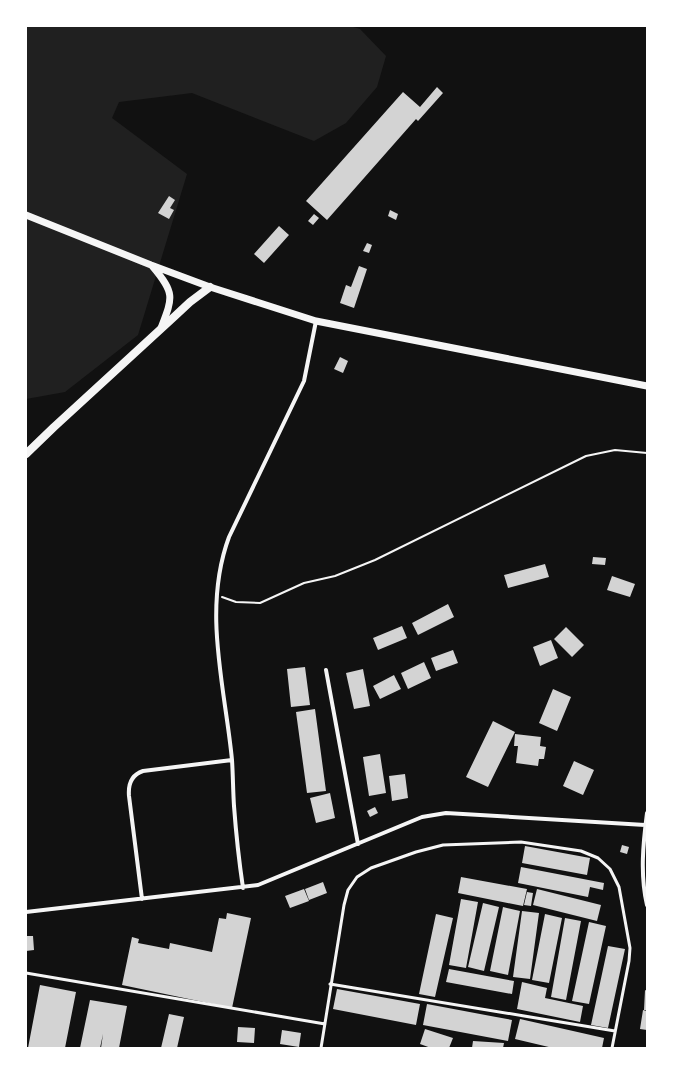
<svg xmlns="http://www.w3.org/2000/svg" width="673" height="1074" font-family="'Exo 2',sans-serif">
	<rect width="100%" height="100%" fill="#111"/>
	<!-- green -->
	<path fill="#202020" d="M26,26H350L360,29L386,56L377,87L346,123L314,141L192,93L119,102L112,118L187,174L138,335L65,392L26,399Z"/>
	<!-- building -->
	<path fill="#d3d3d3" d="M437,87L443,93L418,121L416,119L327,220L306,201L403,92L420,107Z
		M169,196L175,200L170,208L174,210L169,219L158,213Z
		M390,210L398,214L396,220L388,216Z
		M314,214L319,218L313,225L308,221Z
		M279,226L289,235L264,263L254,254Z
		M367,243L372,245L369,253L363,251Z
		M359,266L367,269L354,308L340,303L346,285L351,287Z
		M340,357L348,361L343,373L334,369Z
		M593,557L606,558L605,565L592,564Z
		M545,564L549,577L508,588L504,575Z
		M612,576L635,584L630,597L607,590Z
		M448,604L454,617L418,635L412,623Z
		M402,626L407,638L378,650L373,638Z
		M566,627L584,645L572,657L554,639Z
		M551,640L558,658L540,666L533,647Z
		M453,650L458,663L436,671L431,658Z
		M424,662L431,678L408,689L401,673Z
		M305,667L310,705L291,707L287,669Z
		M363,669L370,706L354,709L346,673Z
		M394,675L401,689L380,699L373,686Z
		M553,689L571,697L557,731L539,723Z
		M315,709L326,791L307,793L296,712Z
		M493,721L515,732L488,787L466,777Z
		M515,734L541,737L540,746L546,747L544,759H539L538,766L516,763L518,746H514Z
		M380,754L386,793L369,796L363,757Z
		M574,761L594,770L583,795L563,786Z
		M405,774L408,798L392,801L389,776Z
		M330,793L335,818L316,823L310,798Z
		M375,807L378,813L370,817L367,811Z
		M622,845L629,847L627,854L620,852Z
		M525,846L590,858L587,875L522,863Z
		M521,867L604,883L603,890L590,887L588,897L518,883Z
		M461,877L527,889L523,906L458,893Z
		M323,882L327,893L309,900L305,889Z
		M304,889L309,901L290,908L285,896Z
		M537,889L601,905L597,921L533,905Z
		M527,892L533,893L531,906L524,905Z
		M461,899L478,902L466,968L449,965Z
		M483,903L499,907L484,971L468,967Z
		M503,907L520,911L508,975L490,971Z
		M522,911L539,913L530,979L513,977Z
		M227,913L251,918L232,1008L122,985L132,937L139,939L138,943L169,949L170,943L212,952L219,918L226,919Z
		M436,914L453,918L435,997L419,994Z
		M545,914L562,918L549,983L532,980Z
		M565,918L581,921L566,1000L551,997Z
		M589,922L606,926L589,1004L572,1001Z
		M26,936H33L34,950L26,951Z
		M608,946L625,949L608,1028L591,1025Z
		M449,969L514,981L512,994L446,982Z
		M522,982L547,988L545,998L583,1006L580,1022L517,1009Z
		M40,985L76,992L65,1048H28Z
		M337,989L420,1004L416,1025L333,1009Z
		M645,990L647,991V1010H644Z
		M90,1000L127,1006L119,1048H101L103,1034L100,1048H80Z
		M427,1004L512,1020L508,1041L423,1025Z
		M643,1010L647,1011V1030L640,1029Z
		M169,1014L184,1017L177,1048H161Z
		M520,1019L604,1038L602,1048H553L515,1039Z
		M238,1027L255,1028L254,1043L237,1042Z
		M425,1029L453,1038L449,1048H431L420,1044Z
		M282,1030L301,1033L299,1047L280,1044Z
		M473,1041L504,1043L503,1048H472Z"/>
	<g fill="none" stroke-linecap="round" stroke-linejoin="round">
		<!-- path -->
		<path stroke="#f5f5f5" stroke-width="2" d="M222,597L236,602L260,603L304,583L335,576L375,560L586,456L615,450L647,453"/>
		<!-- service -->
		<path stroke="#f5f5f5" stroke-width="3" d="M26,973L325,1024
			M330,984L615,1031
			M321,1048L344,905L348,890L357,877L371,868L416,852L443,845L521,842L581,851L598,858L610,869L619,887L630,948L629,961L612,1048"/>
		<!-- minor -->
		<path stroke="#f5f5f5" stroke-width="4" d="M326,670L358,844
			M647,813C643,844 640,875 647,905
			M243,888C239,861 236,833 234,806C233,791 233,775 232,760C225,687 202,610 229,537L304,381L316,321
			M142,899L129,796C128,784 131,775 143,771L232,760
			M26,912L258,885L422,817L446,813L645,825"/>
		<!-- tertiary -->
		<path stroke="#f5f5f5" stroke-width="7" d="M26,215L151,265L210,287L316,321L647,386
			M153,267C175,293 173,297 161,328"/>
		<!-- secondary -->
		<path stroke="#f5f5f5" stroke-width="8" d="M26,454L54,427L175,316L190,302L210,287"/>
	</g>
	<!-- border -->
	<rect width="673" height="1074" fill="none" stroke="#ffffff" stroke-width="54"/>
</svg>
